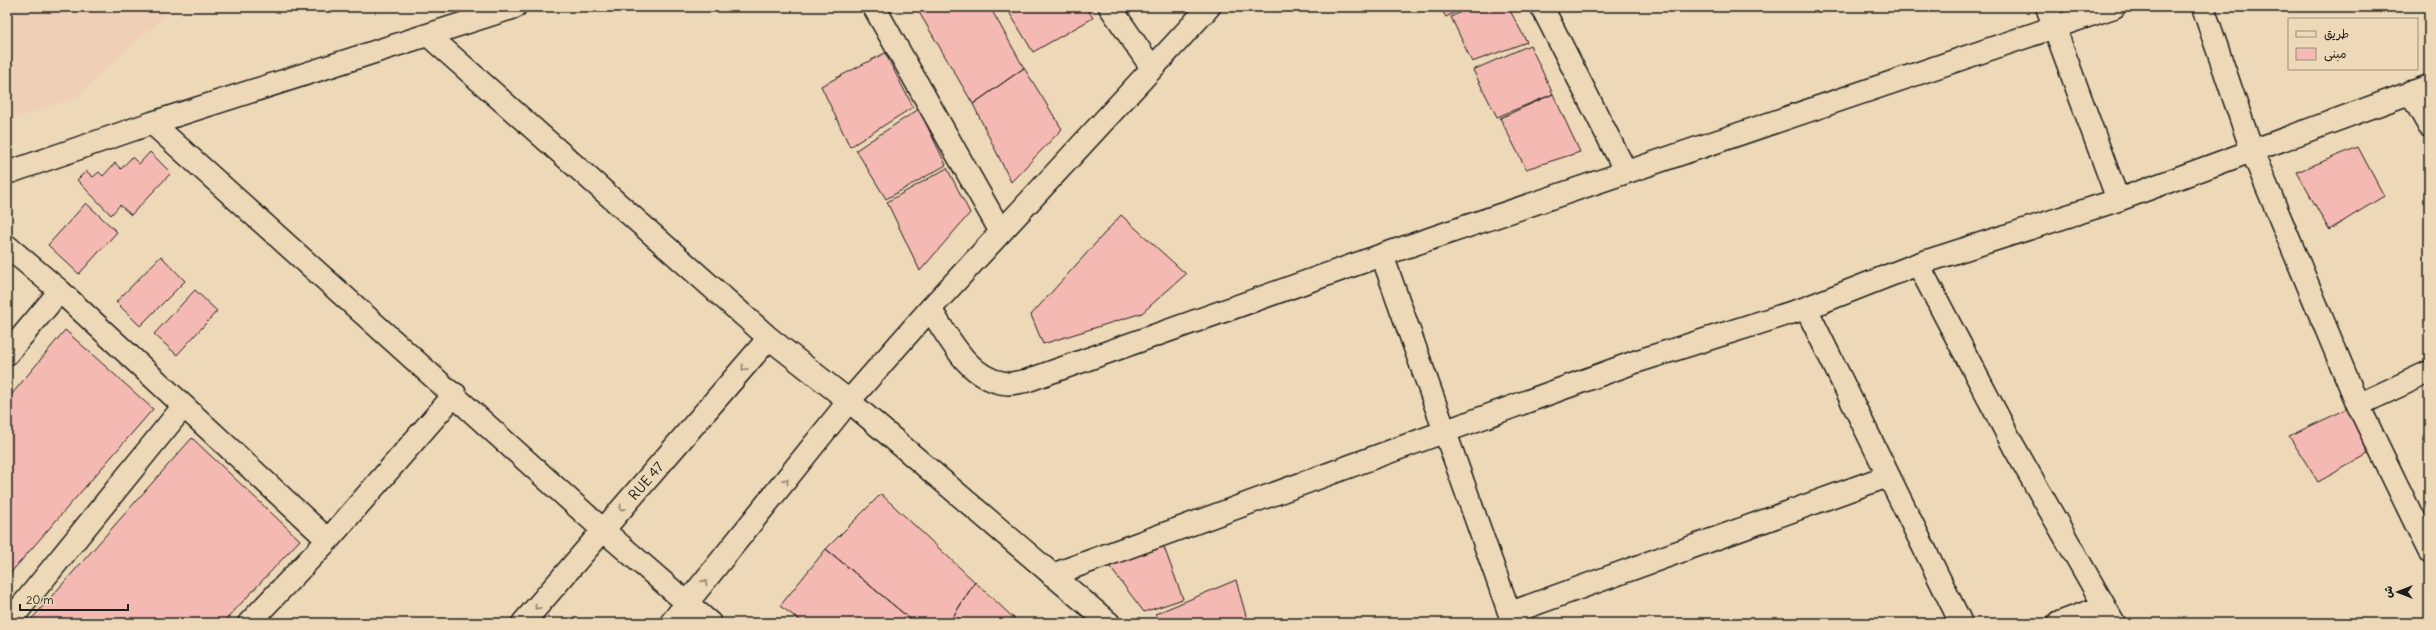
<svg xmlns="http://www.w3.org/2000/svg" width="2436" height="630" font-family="Delius,'Playpen Sans Arabic',sans-serif">
	<rect width="100%" height="100%" fill="#edd9b7"/>
	<filter id="ink" filterUnits="userSpaceOnUse"><feTurbulence type="fractalNoise" baseFrequency=".025" numOctaves="2"/><feDisplacementMap in="SourceGraphic" scale="8" xChannelSelector="R" yChannelSelector="G"/><feConvolveMatrix kernelMatrix="1 2 1 2 8 2 1 2 1" color-interpolation-filters="sRGB"/></filter>
	<g filter="url(#ink)">
		<!-- built -->
		<path fill="#efcfb6" d="M7,7H174L74,98L7,121Z"/>
		<!-- building -->
		<path fill="#f5b9b4" stroke="#1c1c1c" d="M916,7H990L1024,68L973,104Z
			M1006,7H1086L1093,18L1033,52Z
			M1440,7H1465L1446,17Z
			M1470,7H1508L1527,42L1472,62L1451,17Z
			M1530,45L1553,94L1497,117L1473,70Z
			M885,53L913,107L850,147L821,86Z
			M1024,68L1062,129L1011,182L973,104Z
			M1553,94L1580,152L1526,169L1500,118Z
			M919,109L946,165L886,199L856,150Z
			M2358,147L2384,196L2329,230L2297,172Z
			M150,152L171,173L131,215L120,205L111,215L77,180L86,171L93,177L99,172L103,176L115,163L121,169L132,157L139,164Z
			M947,168L970,213L920,271L887,202Z
			M86,203L117,232L79,274L48,245Z
			M1121,215L1186,274L1142,313L1043,344L1031,315Z
			M161,256L185,281L140,326L116,302Z
			M195,290L217,311L177,355L154,334Z
			M65,330L153,409L7,577V400Z
			M2349,408L2368,454L2318,482L2289,436Z
			M192,438L300,540L223,623H28Z
			M881,494L975,582L949,623H915L826,549Z
			M1161,539L1183,599L1144,612L1106,562Z
			M826,549L915,623H804L780,606Z
			M1236,580L1248,623H1163L1155,614Z
			M975,582L1019,623H949Z"/>
		<g fill="none" stroke-linecap="round" stroke-linejoin="round">
			<!-- street casing -->
			<g stroke="#1c1c1c" stroke-width="25">
				<path id="street" d="M874,7L1001,232
					M1110,7L1152,68
					M1542,7L1626,172
					M2047,7L2118,200
					M2203,7L2252,151L2358,405L2429,551
					M428,35L769,338L849,401L1109,623
					M2410,92L2429,126
					M152,123L603,530L710,623
					M7,173L152,123L515,7
					M7,246L60,291L328,540
					M1382,255L1513,623
					M1918,264L2014,447L2114,623
					M1806,308L1961,623
					M930,309C948,336 968,378 1004,383C1010,385 1019,382 1026,381L1382,255L2114,7
					M7,354L60,291
					M2358,405L2429,372
					M1052,575L1635,362L1806,308L1918,264L2118,200L2429,86
					M1510,613L1888,476
					M8,623L183,407
					M249,623L328,540L455,394
					M523,623L769,338
					M671,623L849,401L930,309L1209,7
					M2059,623L2104,606"/>
			</g>
			<!-- street -->
			<use href="#street" stroke="#edd9b7" stroke-width="22"/>
		</g>
		<!-- one-way arrows -->
		<defs><path id="oneway-chevron" d="M-2-3.5L2.5 0L-2 3.5" fill="none" stroke-width="1.6" stroke-linecap="round" stroke-linejoin="round"/></defs>
		<g stroke="#8f8471">
			<use href="#oneway-chevron" transform="translate(744 368) rotate(131)"/>
			<use href="#oneway-chevron" transform="translate(786 481) rotate(-51)"/>
			<use href="#oneway-chevron" transform="translate(622 508) rotate(131)"/>
			<use href="#oneway-chevron" transform="translate(705 582) rotate(-51)"/>
			<use href="#oneway-chevron" transform="translate(537 607) rotate(131)"/>
		</g>
	</g>
	<g text-anchor="middle" stroke-width="4" stroke-linejoin="round" paint-order="stroke">
		<!-- street labels -->
		<g font-size="14" fill="#1c1c1c" stroke="#edd9b7">
			<text transform="translate(646 481) rotate(-49)" y="5">RUE 47</text>
		</g>
	</g>
	<!-- margin -->
	<rect width="2436" height="630" fill="none" stroke="#edd9b7" stroke-width="24"/>
	<rect x="12" y="12" width="2412" height="606" fill="none" stroke="#1c1c1c" stroke-width="1.5" filter="url(#ink)"/>
	<!-- legend -->
	<rect x="2288" y="18" width="130" height="52" fill="#edd9b7" stroke="#998d79"/>
	<rect x="2296" y="31" width="20" height="6" fill="#edd9b7" stroke="#998d79"/>
	<text x="2324" y="38" font-size="12" fill="#1c1c1c">طريق</text>
	<rect x="2296" y="48" width="20" height="12" fill="#f5b9b4" stroke="#998d79"/>
	<text x="2324" y="58" font-size="12" fill="#1c1c1c">مبنى</text>
	<!-- north arrow -->
	<g transform="translate(2398 592) rotate(270)" stroke="#edd9b7" stroke-width="3" paint-order="stroke">
	<path d="M0-3L7 15L0 10L-7 15Z" fill="#1c1c1c"/>
	<text y="-6" font-size="11" font-weight="bold" text-anchor="middle" fill="#1c1c1c">ش</text>
	</g>
	<!-- scale -->
	<path d="M20 604v6h108v-6" fill="none" stroke="#1c1c1c" stroke-width="2"/>
	<text x="26" y="604" font-size="12" fill="#1c1c1c" stroke="#edd9b7" stroke-width="3" paint-order="stroke">20 m</text>
</svg>
